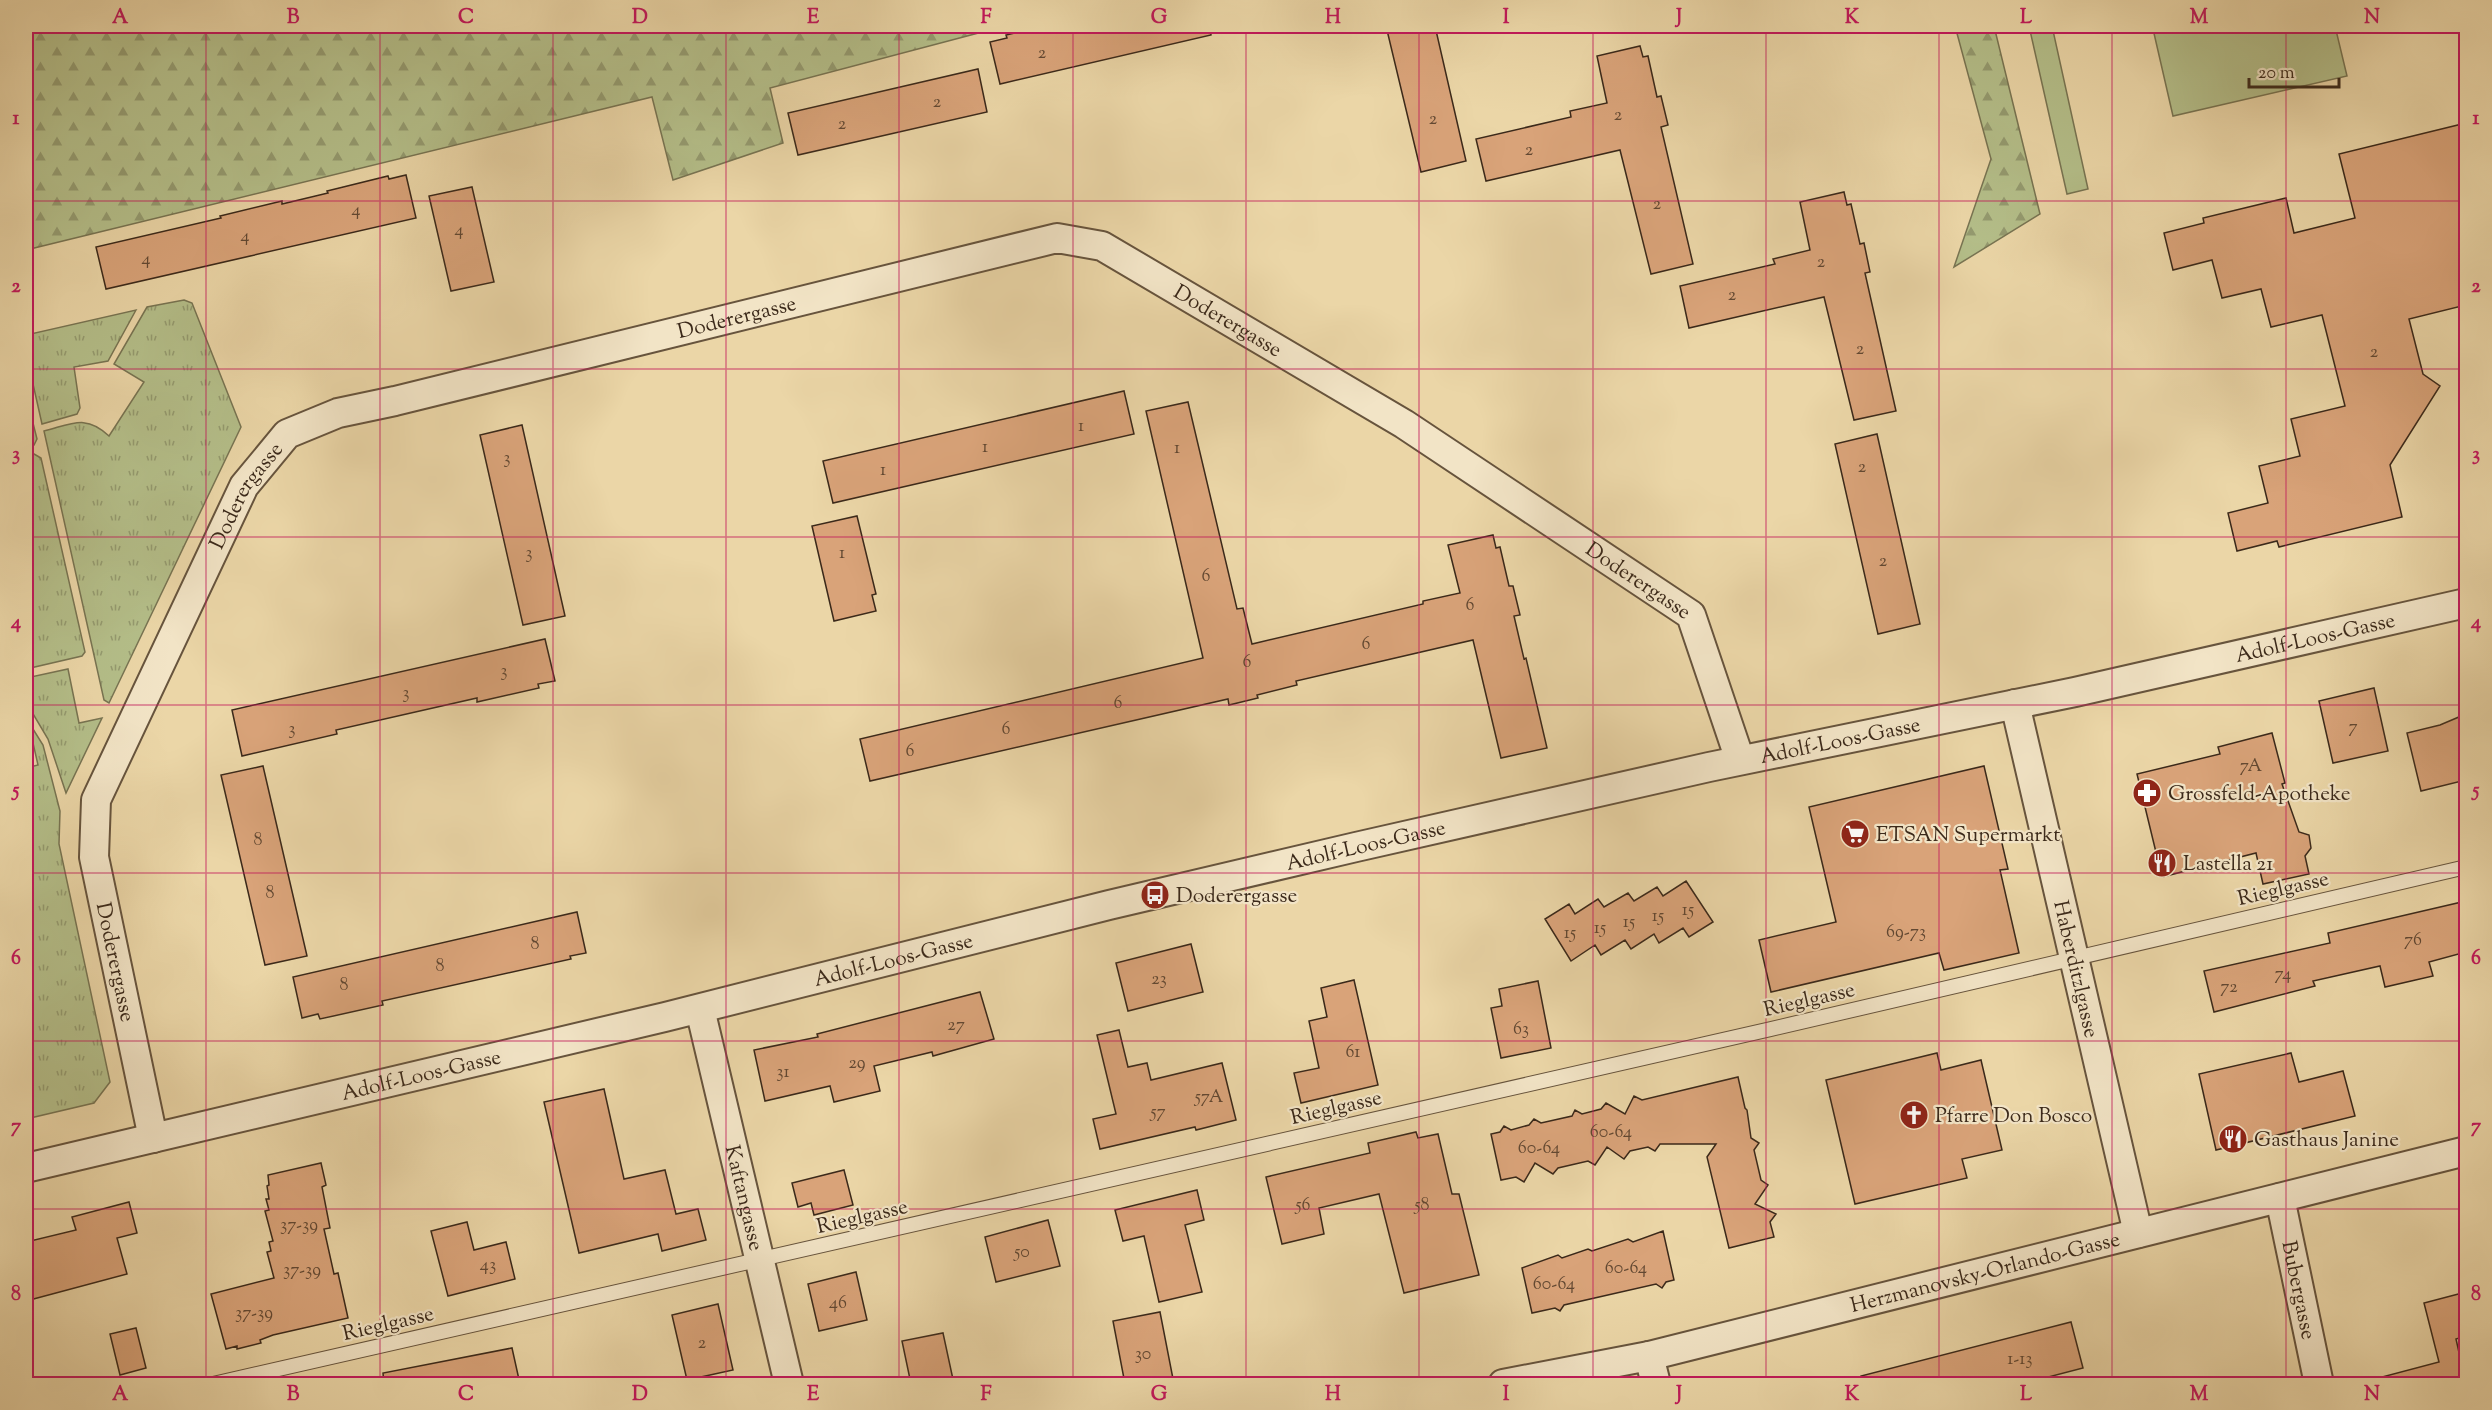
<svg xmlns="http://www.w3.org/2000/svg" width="2492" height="1410" font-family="'Sorts Mill Goudy',serif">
	<defs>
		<pattern id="grass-tufts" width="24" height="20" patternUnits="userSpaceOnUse" patternTransform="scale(1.5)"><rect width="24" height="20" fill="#b4be89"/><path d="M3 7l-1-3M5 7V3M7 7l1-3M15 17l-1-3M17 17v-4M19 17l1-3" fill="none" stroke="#949a6f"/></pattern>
		<pattern id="forest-firs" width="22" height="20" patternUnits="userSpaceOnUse" patternTransform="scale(1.5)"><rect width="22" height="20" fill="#b4be89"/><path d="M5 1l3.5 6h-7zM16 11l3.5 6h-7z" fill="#949a6f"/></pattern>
	</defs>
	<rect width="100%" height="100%" fill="#ebd6a7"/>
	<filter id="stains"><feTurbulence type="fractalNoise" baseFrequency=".00333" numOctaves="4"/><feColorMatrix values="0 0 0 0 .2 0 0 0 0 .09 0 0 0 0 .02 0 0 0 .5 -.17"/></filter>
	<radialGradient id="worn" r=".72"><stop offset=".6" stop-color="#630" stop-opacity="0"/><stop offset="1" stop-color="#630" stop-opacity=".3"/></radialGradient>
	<!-- grass -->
	<path fill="url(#grass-tufts)" stroke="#787452" stroke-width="1.5" d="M184,300L192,303L241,427L109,703L104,700L44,431C72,424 86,414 109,436L144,382L114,364L147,307Z
		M136,310L108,361L74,367L80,408L77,414L42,424L26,353V335Z
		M26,399H27L37,439L34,445L26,447Z
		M34,454L41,458L85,652L82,656L26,669V456Z
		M68,669L79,723L102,718L66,793L48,739L26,702V678Z
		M28,721L43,745L60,811L59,844L110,1082L94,1103L26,1119V768L38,765Z"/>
	<!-- forest -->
	<path fill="url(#forest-firs)" stroke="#787452" stroke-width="1.5" d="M26,26H1005L770,88L783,143L673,180L652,97L26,250Z
		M1955,26H1994L2040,214L1954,267L1991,159Z"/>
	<!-- garden -->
	<path fill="#b4be89" stroke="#787452" stroke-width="1.5" d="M2029,26H2052L2088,189L2067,194Z
		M2169,26H2335L2347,76L2173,116L2153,29Z"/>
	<!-- building -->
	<path fill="#d9a379" stroke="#3b291a" stroke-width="1.5" d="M1046,26H1210L1211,35L1000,84L990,42L1007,38L1006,35Z
		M1386,26H1435L1466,161L1421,172Z
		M1640,46L1643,57L1648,56L1657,97L1661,96L1668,125L1661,127L1693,264L1651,274L1620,150L1486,181L1476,139L1571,117L1570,111L1607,103L1597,56Z
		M978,69L987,112L798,155L788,113Z
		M2466,123V305L2409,319L2423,374L2440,386L2390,465L2402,517L2279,547L2277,541L2237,551L2228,513L2268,503L2259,466L2300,456L2291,419L2345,406L2322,315L2271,327L2261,289L2222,298L2212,260L2173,270L2164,233L2204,223L2203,218L2286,198L2294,233L2355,218L2339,154Z
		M406,175L416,218L106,289L96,247L221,218L220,216L282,201V204L328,193L327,191L388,176L389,179Z
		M472,187L494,282L451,291L429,196Z
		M1844,192L1847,205L1851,204L1860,244L1864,243L1870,272L1865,273L1896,411L1854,420L1824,297L1689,328L1680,286L1775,264L1773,259L1810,250L1800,202Z
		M1124,391L1134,434L833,503L823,461Z
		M1188,402L1237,609L1243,608L1252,644L1423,604V601L1460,593L1448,545L1493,535L1496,548L1500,547L1509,586H1513L1520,615L1514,616L1524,659L1526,658L1547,748L1501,758L1473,640L1296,681L1297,685L1257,695L1258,698L1229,705L1228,699L870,781L860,739L1203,658L1146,411Z
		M522,425L565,616L523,625L480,435Z
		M1877,434L1920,624L1878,634L1835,444Z
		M857,516L876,594L872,595L876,611L834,621L812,526Z
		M545,639L555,681L538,684L539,688L477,702V698L336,730L337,734L242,756L232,710Z
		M2374,688L2388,751L2333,763L2319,701Z
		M2466,714V780L2421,791L2407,733L2440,725Z
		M2272,733L2285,783L2282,784L2299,832L2309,835L2311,848L2305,856L2309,874L2263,884L2256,853L2162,877L2137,774L2220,754L2218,747Z
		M263,766L307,956L265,965L221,775Z
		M1984,766L2008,869L2000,870L2019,953L1944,970L1939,953L1771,992L1759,940L1836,922L1809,807Z
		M1686,881L1713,922L1689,937L1683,928L1659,943L1654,934L1631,949L1625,940L1601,955L1595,945L1571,961L1545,919L1569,904L1575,914L1598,899L1604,907L1628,893L1634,901L1657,887L1663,896Z
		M2466,901V952L2429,962L2433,976L2385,987L2380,966L2313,981L2315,986L2214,1012L2204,971L2330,943L2328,933Z
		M577,912L586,953L570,956L571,959L382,1001L383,1005L320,1019L318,1014L302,1018L293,977Z
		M1191,944L1203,992L1128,1011L1116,963Z
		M1354,980L1378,1085L1301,1103L1294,1073L1319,1068L1309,1021L1327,1017L1321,988Z
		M1538,981L1551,1048L1501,1058L1491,1008L1502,1006L1499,989Z
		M980,992L994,1039L933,1056L932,1052L874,1066L880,1091L834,1102L830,1086L765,1101L754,1050L818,1037L817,1034Z
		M1119,1030L1128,1067L1147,1063L1151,1080L1222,1063L1236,1120L1196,1130L1195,1127L1100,1149L1093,1119L1116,1114L1097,1035Z
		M1937,1053L1941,1070L1981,1060L2002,1150L1962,1159L1967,1178L1855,1204L1826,1080Z
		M2291,1053L2299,1082L2343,1071L2355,1116L2216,1150L2199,1074Z
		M1738,1077L1745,1108L1747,1110L1751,1138L1759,1143L1754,1150L1761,1180L1768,1185L1755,1204L1776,1214L1770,1222L1774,1237L1729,1248L1707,1157L1716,1144H1660L1655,1151L1648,1147L1630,1151L1624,1159L1607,1147L1595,1165L1588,1161L1558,1168L1553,1174L1535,1163L1524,1182L1516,1177L1501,1180L1491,1134L1500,1132L1504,1126L1511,1130L1529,1125L1534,1119L1541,1123L1572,1116L1575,1110L1582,1114L1601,1109L1606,1103L1625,1114L1634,1096L1642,1100Z
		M604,1089L624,1179L665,1170L676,1214L698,1209L706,1240L662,1251L658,1234L579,1253L544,1102Z
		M1416,1132L1418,1138L1438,1134L1452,1194H1459L1479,1275L1404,1293L1379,1194L1319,1208L1324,1234L1282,1244L1266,1177L1370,1153L1368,1143Z
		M321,1163L326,1185L322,1187L330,1228L324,1229L334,1274L338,1273L348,1318L273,1335L260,1340L261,1343L237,1349V1346L226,1349L211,1294L274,1278L267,1252L271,1251L269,1242L273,1241L265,1211L269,1210L266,1199H269L267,1186L269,1185L268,1175Z
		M844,1170L853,1205L814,1215L811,1203L798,1207L792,1183Z
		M1197,1190L1204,1220L1185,1225L1202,1292L1159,1302L1144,1236L1123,1241L1115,1210Z
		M129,1202L137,1233L117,1238L127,1274L26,1301V1242L76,1230L72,1217Z
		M1048,1220L1060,1266L996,1282L985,1237Z
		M467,1222L474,1250L506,1242L515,1279L448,1296L431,1231Z
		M1663,1231L1674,1280L1666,1282L1662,1288L1656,1284L1564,1305L1560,1311L1555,1308L1532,1313L1522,1268L1558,1255L1562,1258L1588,1249L1592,1251L1628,1239L1633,1242Z
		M856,1272L867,1320L819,1331L808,1284Z
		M2466,1292V1336L2456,1339L2466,1384H2383L2382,1377L2439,1362L2424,1303Z
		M718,1304L733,1370L687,1380L672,1315Z
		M1160,1312L1174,1384H1125L1113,1321Z
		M2071,1322L2083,1368L2021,1384H1862L1861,1376Z
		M136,1328L146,1368L120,1375L110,1334Z
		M943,1333L954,1384H911L902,1341Z
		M512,1348L520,1384H384L383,1373Z"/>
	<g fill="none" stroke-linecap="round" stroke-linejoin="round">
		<!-- lane casing -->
		<g stroke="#67543d" stroke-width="16">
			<path id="lane" d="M213,1384L1771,1029L2466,867"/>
		</g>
		<!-- street casing -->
		<g stroke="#67543d" stroke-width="32">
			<g id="street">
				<path id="s1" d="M2015,704L2138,1233"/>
				<path id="s2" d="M700,1009L789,1384"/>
				<path id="s3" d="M153,1138L94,857L96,800L244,486L287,434L338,413L395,401L1057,238L1102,246L1404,424L1691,615L1740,760"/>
				<path id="s4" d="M26,1168L665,1017L1109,905L1356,847L1709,767L2075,692L2466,603"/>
				<path id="s5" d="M2280,1198L2319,1384"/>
				<path d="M1649,1356L1656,1384"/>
				<path id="s6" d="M1503,1384L1649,1356L2466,1151"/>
			</g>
		</g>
		<!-- lane -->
		<use href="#lane" stroke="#f2e4c6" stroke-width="14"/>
		<!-- street -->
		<use href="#street" stroke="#f2e4c6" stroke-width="28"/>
	</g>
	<!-- grid -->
	<path fill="none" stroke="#c2185b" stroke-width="1.5" stroke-opacity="0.55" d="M206,26V1384M380,26V1384M553,26V1384M726,26V1384M899,26V1384M1073,26V1384M1246,26V1384M1419,26V1384M1593,26V1384M1766,26V1384M1939,26V1384M2112,26V1384M2286,26V1384M26,201H2466M26,369H2466M26,537H2466M26,705H2466M26,873H2466M26,1041H2466M26,1209H2466"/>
	<!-- icons -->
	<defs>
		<g id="pharmacy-disc" transform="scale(1.5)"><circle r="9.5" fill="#8f2418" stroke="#f2e4c6"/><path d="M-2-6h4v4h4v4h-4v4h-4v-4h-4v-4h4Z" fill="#fff"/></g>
		<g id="supermarket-disc" transform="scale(1.5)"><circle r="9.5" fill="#8f2418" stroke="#f2e4c6"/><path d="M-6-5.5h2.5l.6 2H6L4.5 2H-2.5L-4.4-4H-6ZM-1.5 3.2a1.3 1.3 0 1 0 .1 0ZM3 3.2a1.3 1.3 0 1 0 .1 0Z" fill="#fff"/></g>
		<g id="restaurant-disc" transform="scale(1.5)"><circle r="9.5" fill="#8f2418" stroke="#f2e4c6"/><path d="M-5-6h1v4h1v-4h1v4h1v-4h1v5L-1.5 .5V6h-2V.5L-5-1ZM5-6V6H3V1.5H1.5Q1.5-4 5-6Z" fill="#fff"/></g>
		<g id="bus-disc" transform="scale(1.5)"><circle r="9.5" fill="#8f2418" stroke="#f2e4c6"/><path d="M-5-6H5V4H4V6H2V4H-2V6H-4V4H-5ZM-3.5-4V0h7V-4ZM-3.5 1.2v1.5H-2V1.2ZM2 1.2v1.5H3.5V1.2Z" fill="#fff"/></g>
		<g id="church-disc" transform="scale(1.5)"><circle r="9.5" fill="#8f2418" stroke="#f2e4c6"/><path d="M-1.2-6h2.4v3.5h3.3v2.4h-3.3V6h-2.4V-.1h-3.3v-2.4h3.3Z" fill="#fff"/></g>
	</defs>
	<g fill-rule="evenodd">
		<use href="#pharmacy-disc" x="2147" y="793"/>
		<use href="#supermarket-disc" x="1855" y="834"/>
		<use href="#restaurant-disc" x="2162" y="863"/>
		<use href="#bus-disc" x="1155" y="895"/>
		<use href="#church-disc" x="1914" y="1115"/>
		<use href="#restaurant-disc" x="2233" y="1139"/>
	</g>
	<g text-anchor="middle" stroke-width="4.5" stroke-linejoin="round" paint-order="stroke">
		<!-- number labels -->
		<g font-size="18" fill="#624832">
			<text x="1042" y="58">2</text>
			<text x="937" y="107">2</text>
			<text x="1618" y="120">2</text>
			<text x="1433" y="124">2</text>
			<text x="842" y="129">2</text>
			<text x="1529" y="155">2</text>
			<text x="1657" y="209">2</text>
			<text x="356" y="215">4</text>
			<text x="459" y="235">4</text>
			<text x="245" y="241">4</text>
			<text x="146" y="264">4</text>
			<text x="1821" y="267">2</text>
			<text x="1732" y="300">2</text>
			<text x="1860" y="354">2</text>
			<text x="2374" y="357">2</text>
			<text x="1081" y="431">1</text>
			<text x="985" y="452">1</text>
			<text x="1177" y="453">1</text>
			<text x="507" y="463">3</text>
			<text x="1862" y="472">2</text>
			<text x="883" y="475">1</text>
			<text x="529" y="558">3</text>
			<text x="842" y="558">1</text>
			<text x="1883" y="566">2</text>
			<text x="1206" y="581">6</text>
			<text x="1470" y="610">6</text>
			<text x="1366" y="649">6</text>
			<text x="1247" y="667">6</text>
			<text x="504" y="676">3</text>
			<text x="406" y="698">3</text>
			<text x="1118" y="708">6</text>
			<text x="2353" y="732">7</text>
			<text x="292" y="734">3</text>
			<text x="1006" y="734">6</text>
			<text x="910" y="756">6</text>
			<text x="2251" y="771">7A</text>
			<text x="258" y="845">8</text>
			<text x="270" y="898">8</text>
			<text x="1688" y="915">15</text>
			<text x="1658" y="921">15</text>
			<text x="1629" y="927">15</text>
			<text x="1600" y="933">15</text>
			<text x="1906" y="937">69-73</text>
			<text x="1570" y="938">15</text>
			<text x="2413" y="945">76</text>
			<text x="535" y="949">8</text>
			<text x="440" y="971">8</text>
			<text x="2283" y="979">74</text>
			<text x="1159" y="984">23</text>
			<text x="344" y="990">8</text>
			<text x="2229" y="992">72</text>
			<text x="956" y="1030">27</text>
			<text x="1521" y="1034">63</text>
			<text x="1353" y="1057">61</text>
			<text x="857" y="1068">29</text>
			<text x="783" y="1077">31</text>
			<text x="1209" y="1102">57A</text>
			<text x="1158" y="1117">57</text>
			<text x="1611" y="1137">60-64</text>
			<text x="1539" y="1153">60-64</text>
			<text x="1303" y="1210">56</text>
			<text x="1422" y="1210">58</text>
			<text x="299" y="1230">37-39</text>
			<text x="1022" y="1257">50</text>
			<text x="488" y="1270">43</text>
			<text x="1626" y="1273">60-64</text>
			<text x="302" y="1275">37-39</text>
			<text x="1554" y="1289">60-64</text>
			<text x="838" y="1308">46</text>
			<text x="254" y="1318">37-39</text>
			<text x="702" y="1348">2</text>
			<text x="1143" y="1359">30</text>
			<text x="2020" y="1364">1-13</text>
		</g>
		<!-- street labels -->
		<g font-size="21" fill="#3b291a" stroke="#f2e4c6">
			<text dy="7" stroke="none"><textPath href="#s3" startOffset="1224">Doderergasse</textPath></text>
			<text dy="7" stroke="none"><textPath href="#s3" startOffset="1746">Doderergasse</textPath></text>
			<text dy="7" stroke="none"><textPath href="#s3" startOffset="684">Doderergasse</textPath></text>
			<text dy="7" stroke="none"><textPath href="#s3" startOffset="2232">Doderergasse</textPath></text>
			<text dy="7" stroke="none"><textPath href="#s4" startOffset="2350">Adolf-Loos-Gasse</textPath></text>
			<text dy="7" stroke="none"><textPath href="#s4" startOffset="1864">Adolf-Loos-Gasse</textPath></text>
			<text dy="7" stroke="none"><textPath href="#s4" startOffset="1378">Adolf-Loos-Gasse</textPath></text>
			<text transform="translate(2283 888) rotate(-13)" y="7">Rieglgasse</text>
			<text dy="7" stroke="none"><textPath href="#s4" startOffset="892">Adolf-Loos-Gasse</textPath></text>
			<text transform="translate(116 962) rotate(78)" y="7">Doderergasse</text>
			<text dy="7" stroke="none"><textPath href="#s1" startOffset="272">Haberditzlgasse</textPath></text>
			<text transform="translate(1809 999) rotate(-13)" y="7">Rieglgasse</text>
			<text dy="7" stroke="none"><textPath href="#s4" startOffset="406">Adolf-Loos-Gasse</textPath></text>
			<text transform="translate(1336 1107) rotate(-13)" y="7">Rieglgasse</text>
			<text dy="7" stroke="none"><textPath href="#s2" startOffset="194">Kaftangasse</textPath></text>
			<text transform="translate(862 1216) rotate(-13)" y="7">Rieglgasse</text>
			<text dy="7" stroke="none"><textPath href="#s6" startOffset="495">Herzmanovsky-Orlando-Gasse</textPath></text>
			<text dy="7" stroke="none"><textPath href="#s5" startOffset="94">Bubergasse</textPath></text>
			<text transform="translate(388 1323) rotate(-13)" y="7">Rieglgasse</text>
		</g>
		<!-- poi labels -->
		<g font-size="21" fill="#3b291a" stroke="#f2e4c6" text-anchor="start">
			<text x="2168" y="800">Grossfeld-Apotheke</text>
			<text x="1876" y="841">ETSAN Supermarkt</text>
			<text x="2183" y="870">Lastella 21</text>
			<text x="1176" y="902">Doderergasse</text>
			<text x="1935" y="1122">Pfarre Don Bosco</text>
			<text x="2254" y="1146">Gasthaus Janine</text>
		</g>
	</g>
	<!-- margin -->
	<rect width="2492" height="1410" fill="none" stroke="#ebd6a7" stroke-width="66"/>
	<!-- scale -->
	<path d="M2249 78v9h90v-9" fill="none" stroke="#3b291a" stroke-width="3"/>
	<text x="2258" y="78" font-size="18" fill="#3b291a" stroke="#f2e4c6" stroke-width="4.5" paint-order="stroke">20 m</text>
	<rect x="33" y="33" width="2426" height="1344" fill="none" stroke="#c2185b" stroke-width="2"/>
	<g font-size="20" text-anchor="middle" font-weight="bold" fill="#c2185b">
		<text x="120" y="23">A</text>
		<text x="293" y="23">B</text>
		<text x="466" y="23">C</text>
		<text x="640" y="23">D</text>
		<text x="813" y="23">E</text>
		<text x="986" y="23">F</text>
		<text x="1159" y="23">G</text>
		<text x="1333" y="23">H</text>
		<text x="1506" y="23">I</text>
		<text x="1679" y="23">J</text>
		<text x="1852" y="23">K</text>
		<text x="2026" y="23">L</text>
		<text x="2199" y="23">M</text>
		<text x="2372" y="23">N</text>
		<text x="16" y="124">1</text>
		<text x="2476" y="124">1</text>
		<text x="16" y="292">2</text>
		<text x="2476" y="292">2</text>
		<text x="16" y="460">3</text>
		<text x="2476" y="460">3</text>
		<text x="16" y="628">4</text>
		<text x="2476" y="628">4</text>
		<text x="16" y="796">5</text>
		<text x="2476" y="796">5</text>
		<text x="16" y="964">6</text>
		<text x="2476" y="964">6</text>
		<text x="16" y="1132">7</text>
		<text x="2476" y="1132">7</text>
		<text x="16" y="1300">8</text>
		<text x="2476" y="1300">8</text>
		<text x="120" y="1400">A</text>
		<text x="293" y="1400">B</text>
		<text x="466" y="1400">C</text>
		<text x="640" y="1400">D</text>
		<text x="813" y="1400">E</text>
		<text x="986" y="1400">F</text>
		<text x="1159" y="1400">G</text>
		<text x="1333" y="1400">H</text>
		<text x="1506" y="1400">I</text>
		<text x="1679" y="1400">J</text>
		<text x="1852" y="1400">K</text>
		<text x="2026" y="1400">L</text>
		<text x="2199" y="1400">M</text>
		<text x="2372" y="1400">N</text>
	</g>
	<rect width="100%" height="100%" filter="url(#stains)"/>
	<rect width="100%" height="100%" fill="url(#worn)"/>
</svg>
